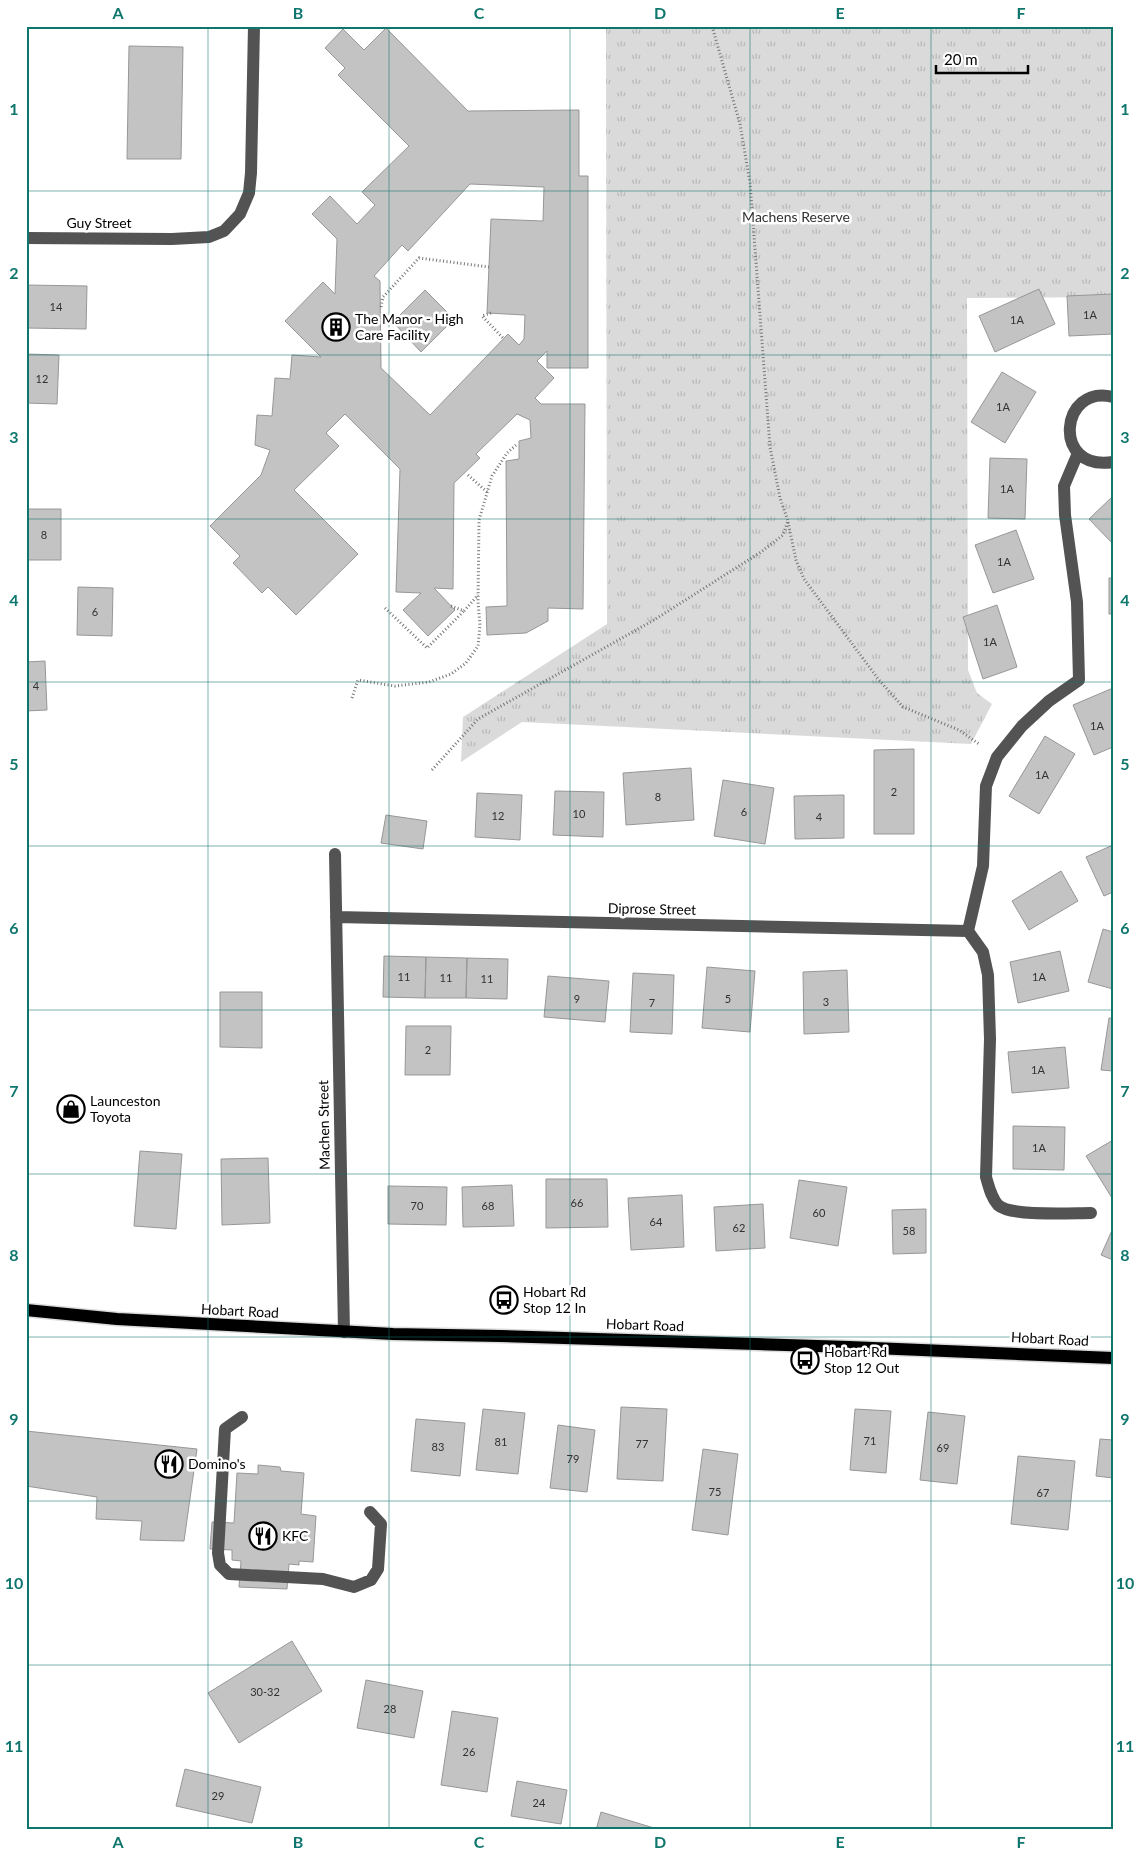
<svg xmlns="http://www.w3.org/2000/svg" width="1139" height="1856" font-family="Lato,sans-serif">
	<defs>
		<pattern id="park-tufts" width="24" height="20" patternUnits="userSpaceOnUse" patternTransform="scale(1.25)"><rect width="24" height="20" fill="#dadada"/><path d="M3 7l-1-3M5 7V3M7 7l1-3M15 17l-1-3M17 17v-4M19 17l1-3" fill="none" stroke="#b9b9b9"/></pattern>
	</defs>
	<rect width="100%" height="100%" fill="#fff"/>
	<!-- park -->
	<path fill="url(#park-tufts)" d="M606,26H1113V297L967,298L968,670L977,693L992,704L971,744L522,722L461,762L463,717L607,624Z"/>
	<!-- building -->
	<path fill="#c3c3c3" stroke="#979797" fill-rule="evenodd" d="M386,28L468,111L579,110V176H588V368H547V351L537,361L554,378L535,398L541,404H585L583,609L548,608V621L526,633L487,635L486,607L507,606L506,461L519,459V441L531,438L530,420L517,414L476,454L480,458L454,483L453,589L434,588L455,610L428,636L403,610L421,593L396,592L400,469L345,414L326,433L339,446L294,490L358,554L296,615L268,587L262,593L233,563L240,556L210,526L261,475L270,450L255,445L257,415L272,416L275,378L290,379L292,355L321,357L285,321L323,282L335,294L337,239L312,214L330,196L357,224L375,205L362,192L409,146L338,75L345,68L325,48L343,29L364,50ZM470,184L544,187L543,221L491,219L487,313L525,315L524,339L519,345L508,334L430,415L381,368L380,281L374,276L402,245L408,251Z
		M129,46L183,47L181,159H127Z
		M26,285L87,286L86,329L26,328Z
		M1039,289L1055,324L995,352L979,316Z
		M425,290L454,319L421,352L393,322Z
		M1113,294V334L1069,336L1067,296Z
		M26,354L59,355L57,404L26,403Z
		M1002,372L1036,392L1005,443L971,422Z
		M990,458L1027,459L1025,519L988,518Z
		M1113,496V544L1089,519Z
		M26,509H61V560H26Z
		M1016,530L1034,579L993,593L975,545Z
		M1109,578H1113V614H1109Z
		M78,587L113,588L112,636L77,635Z
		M997,605L1017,667L983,679L963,617Z
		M45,661L47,710L26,711V662Z
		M1113,688V747L1094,755L1073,705Z
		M1045,736L1075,754L1039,814L1009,796Z
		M914,749V834H874V750Z
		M691,768L694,820L626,825L623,773Z
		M723,780L774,788L765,844L714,836Z
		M555,791L604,792L603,837L553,835Z
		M477,793L522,795L520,840L475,837Z
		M844,795V838L795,839L794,796Z
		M386,815L427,821L423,849L381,843Z
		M1113,845V892L1104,896L1086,857Z
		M1061,871L1078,901L1029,930L1012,901Z
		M1103,929L1113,932V989L1088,982Z
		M1060,951L1069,991L1018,1003L1010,962Z
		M384,956L426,957L425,998L383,997Z
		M426,957L467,958L466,998H425Z
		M467,958L508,959L507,999L466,998Z
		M707,967L755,971L750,1032L702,1028Z
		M847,970L849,1032L804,1034L803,972Z
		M633,973L674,975L672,1034L630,1032Z
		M548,976L609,981L605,1022L544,1017Z
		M220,992H262V1048L220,1047Z
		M1109,1018H1113V1071L1101,1070Z
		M406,1026H451L450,1075H405Z
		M1065,1047L1069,1088L1012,1093L1008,1052Z
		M1013,1126L1065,1127L1064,1170L1013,1169Z
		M1113,1140V1198H1112L1086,1156Z
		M140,1151L182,1154L176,1229L134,1226Z
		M268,1158L270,1223L222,1225L221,1159Z
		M546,1179H607L608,1227L546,1228Z
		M799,1180L847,1187L838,1246L790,1238Z
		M512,1185L514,1226L463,1227L462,1187Z
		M388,1186L447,1187L446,1225L388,1224Z
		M682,1195L684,1247L631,1250L628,1198Z
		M763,1204L765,1248L716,1251L714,1207Z
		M926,1209V1253L893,1254L892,1210Z
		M1113,1228V1260L1101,1255Z
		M621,1407L667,1409L663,1481L617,1479Z
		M483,1409L525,1413L518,1474L476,1470Z
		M855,1409L891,1411L886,1473L850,1470Z
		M928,1412L965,1416L957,1484L920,1480Z
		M416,1419L465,1423L460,1476L411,1471Z
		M558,1425L595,1430L587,1492L550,1488Z
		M26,1431L197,1449L184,1541L140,1540L142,1521L96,1519L97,1497L26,1486Z
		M1100,1439L1113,1440V1478L1096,1476Z
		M703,1449L738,1454L728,1535L692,1530Z
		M1018,1456L1075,1461L1068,1530L1011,1524Z
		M258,1465L280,1467L281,1471L304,1473L301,1514L316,1516L313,1562L299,1561V1565L289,1564L287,1589L239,1587L241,1561L232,1560V1550L210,1549L212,1522L234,1523L237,1473L258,1474Z
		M292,1641L322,1691L239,1743L208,1693Z
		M366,1680L423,1691L414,1738L357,1728Z
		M452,1711L498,1718L487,1792L441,1785Z
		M185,1769L261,1787L252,1823L176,1806Z
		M517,1781L567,1790L561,1824L511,1816Z
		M601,1812L654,1828L653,1830H596Z"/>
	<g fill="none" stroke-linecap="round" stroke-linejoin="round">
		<!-- major casing -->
		<g stroke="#dbdbdb" stroke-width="15">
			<path id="major" d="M26,1310L117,1319L393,1334L500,1336L849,1347L1113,1358"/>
		</g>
		<!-- path -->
		<path stroke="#757575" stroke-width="3" stroke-dasharray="1 2.5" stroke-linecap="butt" d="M381,307L383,297L419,258L489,267
			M491,313L482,316L503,338
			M468,475L487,492
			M788,522L796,560L804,579L879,680L903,707L959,730L979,744
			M451,606L464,611L478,595
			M385,608L427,648L464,611
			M352,698L358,680L395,686L429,682L451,674L466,663L478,646L480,625L478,602L479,520L492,476L507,453L516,445
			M432,770L478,719L654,620L761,552L783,535L788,521L780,498L770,447L750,183L740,124L712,26"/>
		<!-- minor -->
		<path stroke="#535353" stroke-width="12" d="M26,238L172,239L209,237L224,231L240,214L249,193L251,173L254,26
			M1113,397C1060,383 1051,472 1113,462
			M1078,453L1064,486L1065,515L1077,602L1079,680L1049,701L1022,726L997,757L986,786L983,866L968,931L983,952L988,975L990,1039L986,1177C989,1187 991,1197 998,1205C1011,1217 1071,1213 1091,1213
			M335,854L344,1332
			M336,917L968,931
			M242,1417L225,1429L218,1553L220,1565L229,1574L323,1579L354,1587L371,1580L378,1569L381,1524L370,1512"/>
		<!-- major -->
		<use href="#major" stroke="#000" stroke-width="12"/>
	</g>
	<!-- grid -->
	<path fill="none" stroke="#0f766e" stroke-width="1" stroke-opacity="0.55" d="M208,26V1830M389,26V1830M570,26V1830M750,26V1830M931,26V1830M26,191H1113M26,355H1113M26,519H1113M26,682H1113M26,846H1113M26,1010H1113M26,1174H1113M26,1337H1113M26,1501H1113M26,1665H1113"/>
	<!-- icons -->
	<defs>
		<g id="building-ring" transform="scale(1.4375)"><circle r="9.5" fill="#fff" stroke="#000" stroke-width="1.5"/><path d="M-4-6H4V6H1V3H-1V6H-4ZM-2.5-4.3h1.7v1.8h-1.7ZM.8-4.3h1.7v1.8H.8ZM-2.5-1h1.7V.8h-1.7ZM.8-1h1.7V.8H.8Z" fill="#000"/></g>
		<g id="shop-ring" transform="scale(1.4375)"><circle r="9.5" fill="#fff" stroke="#000" stroke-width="1.5"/><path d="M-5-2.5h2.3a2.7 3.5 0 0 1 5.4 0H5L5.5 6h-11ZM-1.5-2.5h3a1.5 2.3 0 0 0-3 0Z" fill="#000"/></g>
		<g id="bus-ring" transform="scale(1.4375)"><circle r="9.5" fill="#fff" stroke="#000" stroke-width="1.5"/><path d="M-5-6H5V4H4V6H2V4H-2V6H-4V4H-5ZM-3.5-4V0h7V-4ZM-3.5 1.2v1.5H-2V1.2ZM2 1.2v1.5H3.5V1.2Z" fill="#000"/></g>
		<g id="restaurant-ring" transform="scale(1.4375)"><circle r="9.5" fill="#fff" stroke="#000" stroke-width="1.5"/><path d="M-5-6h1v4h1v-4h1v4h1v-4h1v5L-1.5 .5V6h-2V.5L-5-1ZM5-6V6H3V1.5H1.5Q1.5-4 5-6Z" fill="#000"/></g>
	</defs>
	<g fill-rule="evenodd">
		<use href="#building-ring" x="336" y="327"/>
		<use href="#shop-ring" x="71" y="1109"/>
		<use href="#bus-ring" x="504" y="1300"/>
		<use href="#bus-ring" x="805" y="1360"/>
		<use href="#restaurant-ring" x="169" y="1464"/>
		<use href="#restaurant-ring" x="263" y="1536"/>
	</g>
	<g text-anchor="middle" stroke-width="5" stroke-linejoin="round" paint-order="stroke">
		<!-- number labels -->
		<g font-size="11" fill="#313131">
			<text x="56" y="311">14</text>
			<text x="1090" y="319">1A</text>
			<text x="1017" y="324">1A</text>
			<text x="42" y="383">12</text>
			<text x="1003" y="411">1A</text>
			<text x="1007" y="493">1A</text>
			<text x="44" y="539">8</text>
			<text x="1004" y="566">1A</text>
			<text x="95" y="616">6</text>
			<text x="990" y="646">1A</text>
			<text x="36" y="690">4</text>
			<text x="1097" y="730">1A</text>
			<text x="1042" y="779">1A</text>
			<text x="894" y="796">2</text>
			<text x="658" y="801">8</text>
			<text x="744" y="816">6</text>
			<text x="579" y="818">10</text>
			<text x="498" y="820">12</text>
			<text x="819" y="821">4</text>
			<text x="404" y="981">11</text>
			<text x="1039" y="981">1A</text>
			<text x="446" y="982">11</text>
			<text x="487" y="983">11</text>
			<text x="577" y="1003">9</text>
			<text x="728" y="1003">5</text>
			<text x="826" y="1006">3</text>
			<text x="652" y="1007">7</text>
			<text x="428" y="1054">2</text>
			<text x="1038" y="1074">1A</text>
			<text x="1039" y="1152">1A</text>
			<text x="577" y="1207">66</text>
			<text x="417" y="1210">70</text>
			<text x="488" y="1210">68</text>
			<text x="819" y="1217">60</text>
			<text x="656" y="1226">64</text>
			<text x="739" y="1232">62</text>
			<text x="909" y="1235">58</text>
			<text x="870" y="1445">71</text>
			<text x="501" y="1446">81</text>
			<text x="642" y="1448">77</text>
			<text x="438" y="1451">83</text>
			<text x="943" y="1452">69</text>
			<text x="573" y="1463">79</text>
			<text x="715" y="1496">75</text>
			<text x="1043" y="1497">67</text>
			<text x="265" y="1696">30-32</text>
			<text x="390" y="1713">28</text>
			<text x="469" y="1756">26</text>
			<text x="218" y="1800">29</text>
			<text x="539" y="1807">24</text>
		</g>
		<!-- park labels -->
		<g font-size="14" fill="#313131" stroke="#fff">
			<text x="796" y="222">Machens Reserve</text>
		</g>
		<!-- street labels -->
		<g font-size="14" fill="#000" stroke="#fff">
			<text x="99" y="228">Guy Street</text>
			<text transform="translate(652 909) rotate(1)" y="5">Diprose Street</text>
			<text transform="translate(324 1125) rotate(-91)" y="5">Machen Street</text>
			<text transform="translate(240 1311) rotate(3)" y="5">Hobart Road</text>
			<text transform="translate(645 1325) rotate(2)" y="5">Hobart Road</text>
			<text transform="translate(1050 1339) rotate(3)" y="5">Hobart Road</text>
		</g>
		<!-- poi labels -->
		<g font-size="14" fill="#000" stroke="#fff" text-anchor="start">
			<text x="355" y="324">The Manor - High<tspan x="355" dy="16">Care Facility</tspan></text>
			<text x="90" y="1106">Launceston<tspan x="90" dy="16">Toyota</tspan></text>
			<text x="523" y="1297">Hobart Rd<tspan x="523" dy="16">Stop 12 In</tspan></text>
			<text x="824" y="1357">Hobart Rd<tspan x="824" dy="16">Stop 12 Out</tspan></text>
			<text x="188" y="1469">Domino's</text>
			<text x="282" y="1541">KFC</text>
		</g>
	</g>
	<!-- border -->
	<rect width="1139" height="1856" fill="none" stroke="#ffffff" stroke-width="55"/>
	<!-- scale -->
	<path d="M936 65v8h92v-8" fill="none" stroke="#000000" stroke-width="2.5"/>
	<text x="944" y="65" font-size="15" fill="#000000" stroke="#ffffff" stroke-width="4" paint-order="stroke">20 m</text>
	<rect x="28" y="28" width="1084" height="1800" fill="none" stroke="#0f766e" stroke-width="2"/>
	<g font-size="16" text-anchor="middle" font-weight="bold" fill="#0f766e">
		<text x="118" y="19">A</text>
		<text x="298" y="19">B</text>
		<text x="479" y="19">C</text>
		<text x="660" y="19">D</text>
		<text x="840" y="19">E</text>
		<text x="1021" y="19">F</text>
		<text x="14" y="115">1</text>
		<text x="1125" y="115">1</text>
		<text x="14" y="279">2</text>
		<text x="1125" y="279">2</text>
		<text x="14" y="443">3</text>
		<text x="1125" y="443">3</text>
		<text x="14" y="606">4</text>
		<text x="1125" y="606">4</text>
		<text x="14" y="770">5</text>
		<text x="1125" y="770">5</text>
		<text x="14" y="934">6</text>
		<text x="1125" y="934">6</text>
		<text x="14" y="1097">7</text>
		<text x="1125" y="1097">7</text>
		<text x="14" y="1261">8</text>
		<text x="1125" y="1261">8</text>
		<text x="14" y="1425">9</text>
		<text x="1125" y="1425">9</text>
		<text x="14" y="1589">10</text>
		<text x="1125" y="1589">10</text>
		<text x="14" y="1752">11</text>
		<text x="1125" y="1752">11</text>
		<text x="118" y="1848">A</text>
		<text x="298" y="1848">B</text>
		<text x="479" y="1848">C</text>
		<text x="660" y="1848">D</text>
		<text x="840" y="1848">E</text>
		<text x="1021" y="1848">F</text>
	</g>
</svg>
